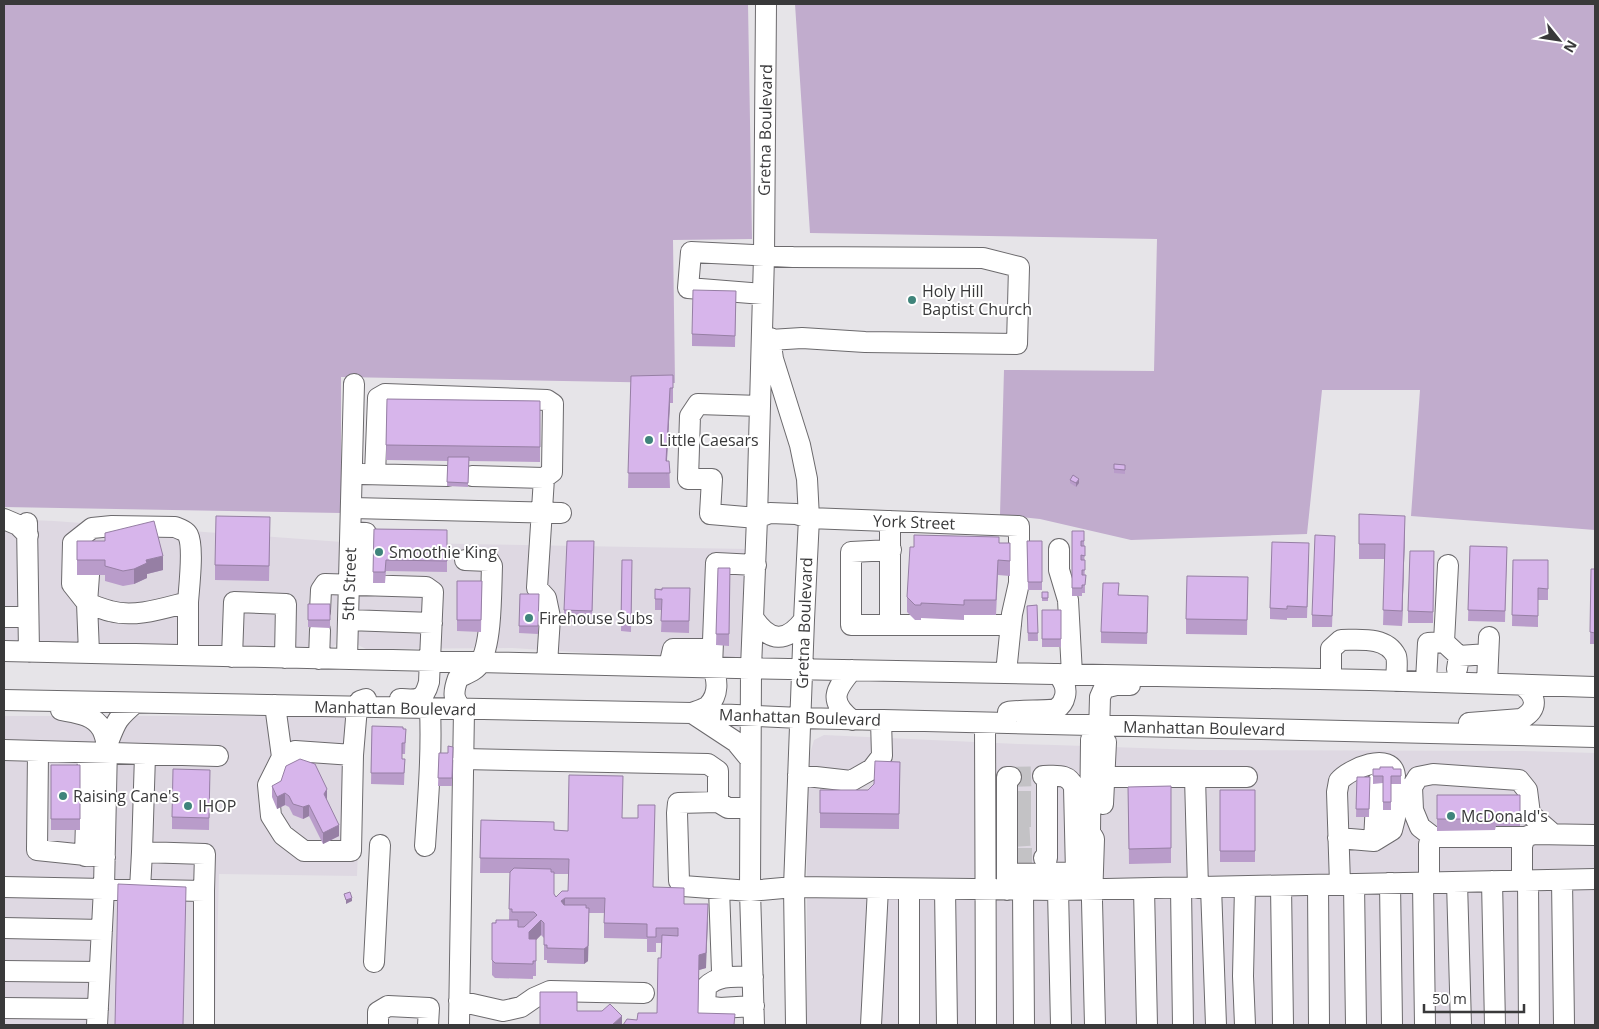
<svg xmlns="http://www.w3.org/2000/svg" width="1599" height="1029" font-family="'Open Sans',sans-serif">
	<rect width="100%" height="100%" fill="#e6e4e8"/>
	<!-- built -->
	<path fill="#ded8e2" d="M4,519L54,521L342,542L336,644L331,649L4,643Z
		M357,542L747,549L744,657H648L513,648L366,649L358,645L357,638Z
		M4,716H363L357,876L219,874L215,1025H4Z
		M824,735L1018,744L1055,745L1197,750L1523,751L1595,753V1025H807V764L814,740Z"/>
	<!-- green -->
	<path fill="#c1accd" d="M4,4H748L752,239L673,240L675,383L341,377V513L4,507Z
		M795,4H1595V530L1411,516L1420,390H1322L1307,534L1131,540L1040,519L1000,515L1004,370L1154,371L1157,239L810,233Z"/>
	<g fill="none" stroke-linecap="round" stroke-linejoin="round">
		<!-- minor-tunnel -->
		<path stroke="#c3c2c5" stroke-width="20" stroke-dasharray="20 10" stroke-linecap="butt" d="M1011,777L1043,776
			M1011,801H1043
			M1011,817H1043
			M1010,837L1044,835
			M1012,858H1044"/>
		<!-- minor casing -->
		<g stroke="#6c6a6d" stroke-width="22">
			<path id="minor" d="M763,294L688,288L691,252L793,257L983,258L1019,267L1017,344L865,342L802,338L770,340
				M770,338L773,359L800,445L807,479L809,518L804,620L794,887L796,1025
				M760,406L698,404L690,416L688,479H712L710,514L757,518L770,513L796,514L809,518L1019,526V583L1012,614L1006,673
				M362,474L448,476
				M375,474L378,398L385,394L547,400L553,404L552,472L544,478L472,476
				M544,478L537,588L546,598L550,617L547,664
				M352,508L561,513
				M4,519L18,525L28,535
				M890,521V625H851V552L891,550
				M27,523L29,652
				M351,532L366,533L370,539L368,576L363,585
				M1059,549V570L1068,600L1072,674
				M1448,565L1444,642L1459,656
				M87,603L72,584L73,543L92,528L112,526L175,527C180,529 186,531 188,535C194,547 189,588 188,602
				M87,603L89,575
				M320,611L321,590L325,584L426,587L433,592L429,682C424,701 418,700 400,699
				M4,617H28
				M754,619C770,642 786,643 804,620
				M348,620L432,623
				M890,625H1011
				M4,651L736,668L1370,680L1595,687
				M89,653L87,603C95,606 102,609 110,611C135,618 164,608 188,602V655
				M232,657L234,602L286,604L285,658
				M319,659L320,630
				M347,659L354,384
				M669,666L673,649H712
				M1457,669L1459,656L1488,654
				M1331,679V649L1341,640C1359,640 1386,636 1396,656C1398,662 1396,674 1396,681
				M1426,681L1428,643L1444,642
				M1487,683L1489,637
				M4,700L692,713L800,718L1595,737
				M275,705L282,757L268,785L271,816L283,835L304,851H351L353,755L357,707L360,701L366,699
				M61,710C76,713 93,714 102,729C104,733 106,740 107,745
				M1008,712C1018,710 1050,711 1056,709C1061,706 1064,701 1065,696C1067,687 1063,681 1058,674
				M852,720C828,701 835,690 852,670
				M985,723L986,1025
				M1469,723L1521,719C1539,709 1537,696 1522,685
				M4,750L218,756
				M38,752L37,850L105,857
				M282,757L295,751L353,755
				M463,759L708,764L718,771V802L728,808H750
				M750,759L736,742L692,713C697,711 704,709 708,706C719,695 718,680 712,667L716,563L756,565
				M798,775L851,781L872,769L882,756L881,720
				M1043,776C1057,776 1068,773 1074,787L1076,872
				M1104,777H1195L1198,888
				M1195,777H1247
				M718,802L678,803L677,813L679,881L683,886L750,891L794,887L1058,890L1595,879
				M1103,804L1106,742L1099,734L1100,697L1104,688L1116,685H1130
				M1525,837H1433L1420,827L1413,810L1412,787L1418,777L1433,774L1519,780L1527,790L1530,814L1553,834
				M1338,838L1374,841L1392,830L1395,818L1396,784
				M1374,841L1377,783
				M425,846C428,800 432,754 430,709
				M85,856L88,753
				M1044,858H1047V776
				M1008,874L1088,872
				M1522,880V846L1525,837L1534,834L1595,835
				M1528,880L1529,1025
				M1562,880L1564,1025
				M1492,881L1495,1025
				M1429,882V844L1433,837
				M1457,882L1461,1025
				M1390,883L1392,1025
				M1423,883L1425,1025
				M1340,884L1337,792L1339,781C1349,769 1392,750 1395,776
				M1354,884L1356,1025
				M1318,885L1319,1025
				M1281,886L1283,1025
				M4,887L204,891L205,854L142,852L145,755
				M1211,887L1216,1025
				M1245,887L1243,976L1245,1025
				M1181,888L1183,1025
				M140,889L142,852
				M719,889L722,971L725,977
				M909,889V1025
				M945,889L947,1025
				M1144,889L1147,1025
				M1007,890V777H1011
				M1023,890L1024,1025
				M1058,890L1061,1025
				M204,891V1025
				M4,928L102,930
				M374,962L380,845
				M4,971L99,972
				M753,977C735,977 719,974 706,987L705,1006L720,1008L754,1006
				M459,1001L503,1011L521,1007L534,998L550,991L644,993
				M4,1008L98,1009
				M97,1025L104,888L107,745C116,722 116,719 135,703
				M378,1025V1012L388,1006L429,1008L428,1025
				M459,1025L464,710C452,700 453,692 458,678C465,674 476,671 480,663C492,643 491,591 492,566L489,561L465,560
				M754,1025L750,891L751,668L757,518L764,256L766,4
				M871,1025L878,888
				M1095,1025L1092,901L1094,839L1090,832L1091,740L1099,734"/>
		</g>
		<!-- minor -->
		<use href="#minor" stroke="#fff" stroke-width="20"/>
	</g>
	<!-- wall -->
	<path fill="#b99cca" fill-rule="evenodd" d="M736,291L735,347L692,346V334Z
		M631,376L673,388V403H670L667,461H669L670,488H628Z
		M387,399L540,401V462L469,461L468,487L447,486L448,461L386,460Z
		M1114,464L1125,465V474L1114,473Z
		M1070,480L1079,483L1076,487L1070,483Z
		M374,529L447,530V572L386,571L385,583H373Z
		M1072,531H1084L1085,593H1082V596H1072Z
		M1405,531L1402,626L1383,625L1385,559H1359V544Z
		M270,532L269,581L215,580V565Z
		M77,541L163,570L147,574V578L134,584L123,586L105,581V575H77Z
		M594,541L592,622H564V610Z
		M1027,541H1042V590H1028Z
		M999,543H1010V576L998,575L996,615H964V620L921,618V620H915L907,612V597Z
		M1470,546L1507,547L1505,622L1468,621Z
		M1335,547L1332,627H1312V615Z
		M1434,551L1433,623H1408V611Z
		M1309,554L1307,618H1287V620L1270,619V608Z
		M622,560H632L631,632L621,631Z
		M1513,560H1548V600H1538V627L1512,626Z
		M718,568H730L729,646L716,645Z
		M1591,569H1595V644H1590Z
		M1248,577L1247,635L1186,634V619Z
		M457,581H482L481,632L457,631Z
		M690,588L689,633L661,632L662,610H655V589Z
		M1042,592H1048V601H1042Z
		M520,594H539L538,634L519,633Z
		M1119,595L1148,607L1147,644L1101,643V632Z
		M308,604H330V628L308,627Z
		M1037,605L1038,641H1028L1027,606Z
		M1042,610H1061V647H1042Z
		M372,726L406,729L405,754H402V759H405L404,785L371,784Z
		M453,747L452,786H438L439,753H448Z
		M900,762L899,829L820,828V790H868Z
		M51,765H80V830H51Z
		M1373,769H1401V784H1391V810H1383V783L1373,784Z
		M1357,777H1370L1369,817H1356Z
		M210,781L209,830L172,829V817Z
		M272,786L327,801L339,836L323,844L309,816L303,819L293,815L289,807L285,805L277,809L272,797Z
		M1171,786V863L1129,864L1128,787Z
		M1220,790H1255V862H1220Z
		M1437,795H1520V826H1496L1495,830L1437,831Z
		M622,818L653,887L684,904L706,968L699,970L698,1013L637,1020L657,1013L661,958V943H656V952H647V939L604,938V913H589L588,961L584,964L547,963V960H544V938L541,935L536,940V976H533V979L495,978L492,975V923L509,920L510,873H480L481,820L554,830L568,831ZM554,874H569L568,891L556,897L554,894Z"/>
	<!-- shaded-wall -->
	<path fill="#967fa4" d="M670,388V403L666,476V461Z
		M1079,479V483L1076,487V483Z
		M1405,516V531L1402,626V611Z
		M163,556V570L147,574V578L134,584V569L146,560Z
		M327,789V801L324,794Z
		M285,793V805L277,809V797Z
		M309,805V816L303,819V807Z
		M339,825V836L323,844V833Z
		M352,898V901L346,904V900Z
		M565,898V913L561,901Z
		M589,908L588,961L584,964V949Z
		M708,919L706,968L699,970V955Z
		M541,920V935L536,940V976V940L529,947V932Z
		M622,1016V1025H612Z"/>
	<!-- building -->
	<path fill="#d7b5eb" stroke="#967fa4" d="M693,290L736,291L735,336L692,334Z
		M673,375V388H670L666,461H669L670,473H628L631,376Z
		M387,399L540,401V447L386,445Z
		M448,457H469L468,483L447,482Z
		M1114,464L1125,465V470L1114,469Z
		M1073,475L1079,479L1076,483L1070,480Z
		M1359,514L1405,516L1402,611L1383,610L1385,544H1359Z
		M216,516L270,517L269,566L215,565Z
		M154,521L163,556L146,560L147,563L134,569L123,571L105,566V560H77V541H105V533Z
		M374,529L447,530V561L386,560L385,572H373Z
		M1072,531H1084V541H1081V546H1085V556L1081,555V560H1085V570H1082V575H1086L1085,585H1082V588H1072Z
		M914,535L999,537V543H1010V561L998,560L996,600H964V605L921,603V605H915L907,597L910,547H914Z
		M1315,535L1335,536L1332,616L1312,615Z
		M567,541H594L592,611L564,610Z
		M1027,541H1042V582H1028Z
		M1272,542L1309,543L1307,607L1287,606V609L1270,608Z
		M1470,546L1507,547L1505,611L1468,610Z
		M1410,551H1434L1433,612L1408,611Z
		M622,560H632L631,624H621Z
		M1513,560H1548V589L1538,588V616L1512,615Z
		M718,568H730L729,634H716Z
		M1591,569H1595V633L1590,632Z
		M1187,576L1248,577L1247,620L1186,619Z
		M457,581H482L481,620H457Z
		M1103,583H1119L1118,595L1148,596L1147,633L1101,632Z
		M662,588H690L689,621H661L662,599H655V589L662,590Z
		M1042,592H1048V598H1042Z
		M520,594H539L538,626H519Z
		M308,604H330V620H308Z
		M1037,605L1038,633H1028L1027,606Z
		M1042,610H1061V639H1042Z
		M372,726L403,727V729H406L405,743H402V759H405L404,773H371Z
		M448,746L453,747L452,778H438L439,753H448Z
		M300,759L315,764L327,789L324,794L339,825L323,833L309,805L303,807L293,804L289,796L285,793L277,797L272,786L281,781L286,766Z
		M875,761L900,762L899,814L820,813V790H868L874,784Z
		M51,765H80V819H51Z
		M1380,767H1393V769H1401V776H1391V802H1383V776H1373V769H1380Z
		M173,769L210,770L209,818L172,817Z
		M569,775L623,776L622,818H638V805H655L653,887L684,888V904H708L706,953L699,955L698,1013L735,1014L734,1025H623L627,1019L637,1020L638,1013H657L658,958H661L662,935L678,936V928H656V937H647V924L604,923L605,898H565L561,901L564,905H586V908H589L588,946L584,949L547,948V945H544V923L541,920L529,932V939H536V961H533V964L495,963L492,960V923H496V920H518V927H524L537,915L534,912H512V909H509L510,872L514,868L551,869V872H554V894L556,897L562,891H568L569,859L480,858L481,820L554,822V830L568,831Z
		M1357,777H1370L1369,809H1356Z
		M1171,786V848L1129,849L1128,787Z
		M1220,790H1255V851H1220Z
		M1437,795H1520V815H1496L1495,819H1437Z
		M118,884L186,887L183,1025H115Z
		M350,892L352,898L346,900L344,894Z
		M540,992H577V1011H602L610,1004L622,1016L612,1025H540Z"/>
	<!-- markers -->
	<g fill="#3f847b" stroke="#fff" stroke-width="2">
		<circle cx="912" cy="300" r="5"/>
		<circle cx="649" cy="440" r="5"/>
		<circle cx="379" cy="552" r="5"/>
		<circle cx="529" cy="618" r="5"/>
		<circle cx="63" cy="796" r="5"/>
		<circle cx="188" cy="806" r="5"/>
		<circle cx="1451" cy="816" r="5"/>
	</g>
	<g text-anchor="middle" stroke-width="4" stroke-linejoin="round" paint-order="stroke">
		<!-- street labels -->
		<g font-size="16" fill="#39393a" stroke="#fff">
			<text transform="translate(765 130) rotate(-89)" y="6">Gretna Boulevard</text>
			<text transform="translate(914 522) rotate(2)" y="6">York Street</text>
			<text transform="translate(349 584) rotate(-88)" y="6">5th Street</text>
			<text transform="translate(804 623) rotate(-88)" y="6">Gretna Boulevard</text>
			<text transform="translate(395 708) rotate(1)" y="6">Manhattan Boulevard</text>
			<text transform="translate(800 717) rotate(2)" y="6">Manhattan Boulevard</text>
			<text transform="translate(1204 728) rotate(1)" y="6">Manhattan Boulevard</text>
		</g>
		<!-- poi labels -->
		<g font-size="16" fill="#39393a" stroke="#fff" text-anchor="start">
			<text x="922" y="297">Holy Hill<tspan x="922" dy="18">Baptist Church</tspan></text>
			<text x="659" y="446">Little Caesars</text>
			<text x="389" y="558">Smoothie King</text>
			<text x="539" y="624">Firehouse Subs</text>
			<text x="73" y="802">Raising Cane's</text>
			<text x="198" y="812">IHOP</text>
			<text x="1461" y="822">McDonald's</text>
		</g>
	</g>
	<!-- border -->
	<rect width="1599" height="1029" fill="none" stroke="#39393a" stroke-width="10"/>
	<!-- north arrow -->
	<g transform="translate(1559 40) rotate(120)" stroke="#ffffff" stroke-width="4" paint-order="stroke">
	<path d="M0-4L9 19L0 12L-9 19Z" fill="#39393a"/>
	<text y="-8" font-size="14" font-weight="bold" text-anchor="middle" fill="#39393a">N</text>
	</g>
	<!-- scale -->
	<path d="M1424 1004v8h100v-8" fill="none" stroke="#39393a" stroke-width="2.5"/>
	<text x="1432" y="1004" font-size="15" fill="#39393a" stroke="#ffffff" stroke-width="4" paint-order="stroke">50 m</text>
</svg>
